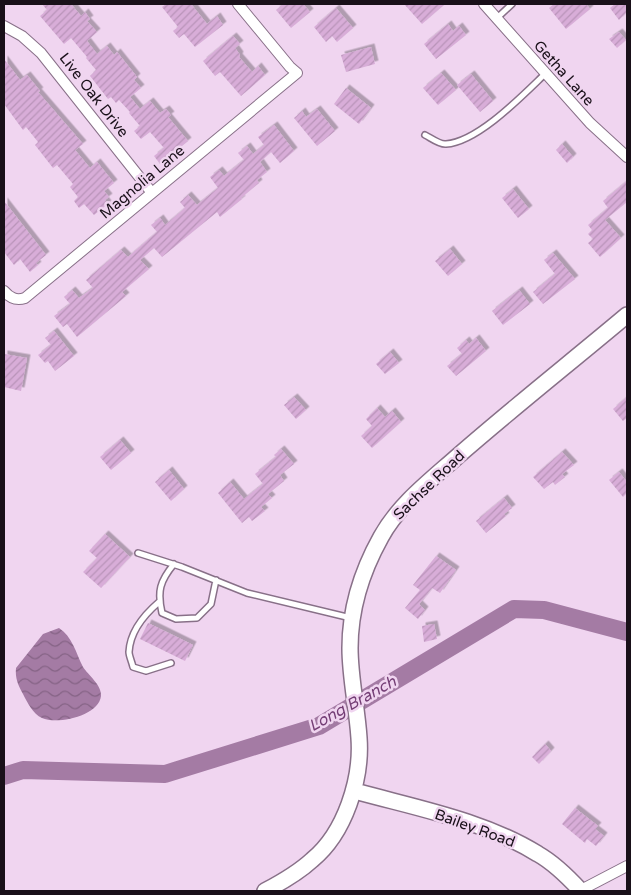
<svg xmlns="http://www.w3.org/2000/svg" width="631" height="895" font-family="'Varela Round',sans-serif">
	<defs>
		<pattern id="water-waves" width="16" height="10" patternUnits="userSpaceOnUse" patternTransform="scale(1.25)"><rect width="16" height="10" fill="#a47ba4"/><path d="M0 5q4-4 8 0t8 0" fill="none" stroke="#856385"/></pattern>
		<pattern id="building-hatch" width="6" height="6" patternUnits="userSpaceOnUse" patternTransform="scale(1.25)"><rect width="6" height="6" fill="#d8add8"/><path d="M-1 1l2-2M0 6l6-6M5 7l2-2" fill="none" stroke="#b994b9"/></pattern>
		<filter id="shadow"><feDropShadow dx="3.5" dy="-3.5" stdDeviation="0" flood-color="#0004"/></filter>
	</defs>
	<rect width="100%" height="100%" fill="#f0d5f0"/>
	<!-- water -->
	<path fill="url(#water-waves)" d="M59,628C72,636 76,653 83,667C88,675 102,685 101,696C99,716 57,725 42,718C33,714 27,702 23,694C18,685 15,678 16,668L43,634Z"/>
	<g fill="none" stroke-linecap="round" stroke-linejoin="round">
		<!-- river -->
		<path stroke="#a47ba4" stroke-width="18" d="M4,776L23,770L165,774L319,726L514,609L544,610L627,632"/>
	</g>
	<!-- building -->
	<path fill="url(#building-hatch)" filter="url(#shadow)" d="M42,4H71L81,16L85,12L90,19L87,21L97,32L87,41L97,54L107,46L114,55L117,52L137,77L134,80L141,88L130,97L140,109L150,101L160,113L166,109L171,115L168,117L188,141L160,164L154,156L164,148L150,132L141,139L134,131L140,126L129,113L130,112L119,100L116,103L111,97L108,99L90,76L96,70L86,58L87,57L71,38L64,44L40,16L47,10Z
		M166,4H191L207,24L217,16L223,25L195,47L184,34L179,38L173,31L178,27L162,7Z
		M283,4H303L310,12L291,28L276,10Z
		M404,4H445L422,24Z
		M554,4H586L590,9L566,29L549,8Z
		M615,4H627V12L619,20L610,8Z
		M336,8L353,28L337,42L332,36L326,42L314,27Z
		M448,24L453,31L459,26L466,35L436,59L424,44Z
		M619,32L626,40L617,48L609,39Z
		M233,36L240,44L235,48L240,55L239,57L252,72L258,66L265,75L241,96L220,72L215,76L203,61Z
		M371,47L375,64L346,72L341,55Z
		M4,59L20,80L27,75L40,91L38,92L83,144L75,150L90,168L97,162L114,183L104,191L109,197L105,200L108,204L94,215L84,204L79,208L74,201L78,197L70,187L73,184L57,165L53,168L35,145L38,142L26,127L23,130L4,104Z
		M441,73L456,90L438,105L423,88Z
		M471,74L493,101L480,112L457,85Z
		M346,88L371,108L359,124L334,104Z
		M317,109L335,131L317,146L294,118L302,111L306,117Z
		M274,125L294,151L280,163L271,152L260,162L267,172L257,180L259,183L241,198L242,199L220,217L217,212L162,257L154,248L140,260L149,269L122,292L126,296L77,337L67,324L63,327L54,316L70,304L64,297L72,290L79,298L93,288L86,280L121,250L128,257L157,232L151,225L160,218L165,225L185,208L180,202L188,195L197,205L218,188L210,177L219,170L224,176L244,160L238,153L247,146L253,154L264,145L258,137Z
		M562,144L573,157L567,163L556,150Z
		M627,181V202L605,220L621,238L600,257L588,243L593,239L588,234L592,230L588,225L608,208L603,201Z
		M513,189L529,209L518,218L502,198Z
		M4,201L46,255L36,263L38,265L30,272L20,259L14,265L4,252Z
		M450,249L462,264L448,276L435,261Z
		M553,253L575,279L543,304L533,292L555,274L544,260Z
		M519,290L530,304L503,325L492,311Z
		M54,331L74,356L55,371L48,361L45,363L38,355L51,345L45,338Z
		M476,338L486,351L456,376L447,366L462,354L457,348L466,340L469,344Z
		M390,352L399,363L385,374L376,364Z
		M4,354L27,358L21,391L4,387Z
		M294,397L306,410L296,419L284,405Z
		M627,397V418L623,421L613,409Z
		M377,408L385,417L392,411L401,422L372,448L361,436L372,426L366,419Z
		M120,440L131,453L111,470L100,457Z
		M281,449L294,464L280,475L284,481L268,494L272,498L261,507L265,511L252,521L249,517L242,523L218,493L230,482L244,499L263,484L255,474L276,457L274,455Z
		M562,452L574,465L562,474L565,477L555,485L553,482L544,489L533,477Z
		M169,470L184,489L171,501L155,482Z
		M619,472L627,482V493L623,497L609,480Z
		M504,498L512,508L504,514L506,516L486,533L476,521Z
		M105,534L130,557L101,588L83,572L97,558L89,551Z
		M436,556L456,570L440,593L432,588L419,604L425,610L418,619L405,608L420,590L413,585Z
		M148,623L193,645L185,661L140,639Z
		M434,624L437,639L424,642L422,626Z
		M545,744L551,751L539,764L532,757Z
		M575,808L598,826L595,829L604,836L596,846L587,839L585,843L562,824Z"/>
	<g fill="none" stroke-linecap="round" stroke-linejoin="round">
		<!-- lane casing -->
		<g stroke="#887088" stroke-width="8">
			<path id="lane" d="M497,18L512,4
				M425,135C431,138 440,145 446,144C478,142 523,95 545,74
				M138,553L182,567L247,593L351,618
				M174,564C160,581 157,591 162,613L176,619L197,618L211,604L216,580
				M159,602C145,614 130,632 129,652C129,656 132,662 133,667L146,671L171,663"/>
		</g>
		<!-- street casing -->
		<g stroke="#887088" stroke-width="12">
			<path id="street" d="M484,4L590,123L627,157
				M4,26L22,36L41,53L152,193
				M4,291C10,298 16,301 25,298L297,73L290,67L238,4
				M581,890L627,866"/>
		</g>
		<!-- secondary casing -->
		<g stroke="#887088" stroke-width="18">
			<path id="secondary" d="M355,791C416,808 483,820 538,854C554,863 569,878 581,891
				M265,891C282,882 298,873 312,860C345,833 362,779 359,738C357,707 350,678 350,648C350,607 362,571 381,537C399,504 431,480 459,455C514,407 571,362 627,315"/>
		</g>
		<!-- lane -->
		<use href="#lane" stroke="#fff" stroke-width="5"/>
		<!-- street -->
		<use href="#street" stroke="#fff" stroke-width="10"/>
		<!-- secondary -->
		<use href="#secondary" stroke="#fff" stroke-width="15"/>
	</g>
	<g text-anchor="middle" stroke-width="5" stroke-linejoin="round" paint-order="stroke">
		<!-- street labels -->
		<g font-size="15" fill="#191019" stroke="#f0d5f0">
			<text transform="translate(564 73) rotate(48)" y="5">Getha Lane</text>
			<text transform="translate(94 95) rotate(52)" y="5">Live Oak Drive</text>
			<text transform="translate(142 182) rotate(-40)" y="5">Magnolia Lane</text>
			<text transform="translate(429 485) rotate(-44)" y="5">Sachse Road</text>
			<text transform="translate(475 828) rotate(20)" y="5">Bailey Road</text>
		</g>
		<!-- water labels -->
		<g font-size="16" font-style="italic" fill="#743e75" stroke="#f0d5f0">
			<text transform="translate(352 703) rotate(-29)" y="6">Long Branch</text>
		</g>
	</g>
	<!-- border -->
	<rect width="631" height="895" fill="none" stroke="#191019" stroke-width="10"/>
</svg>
